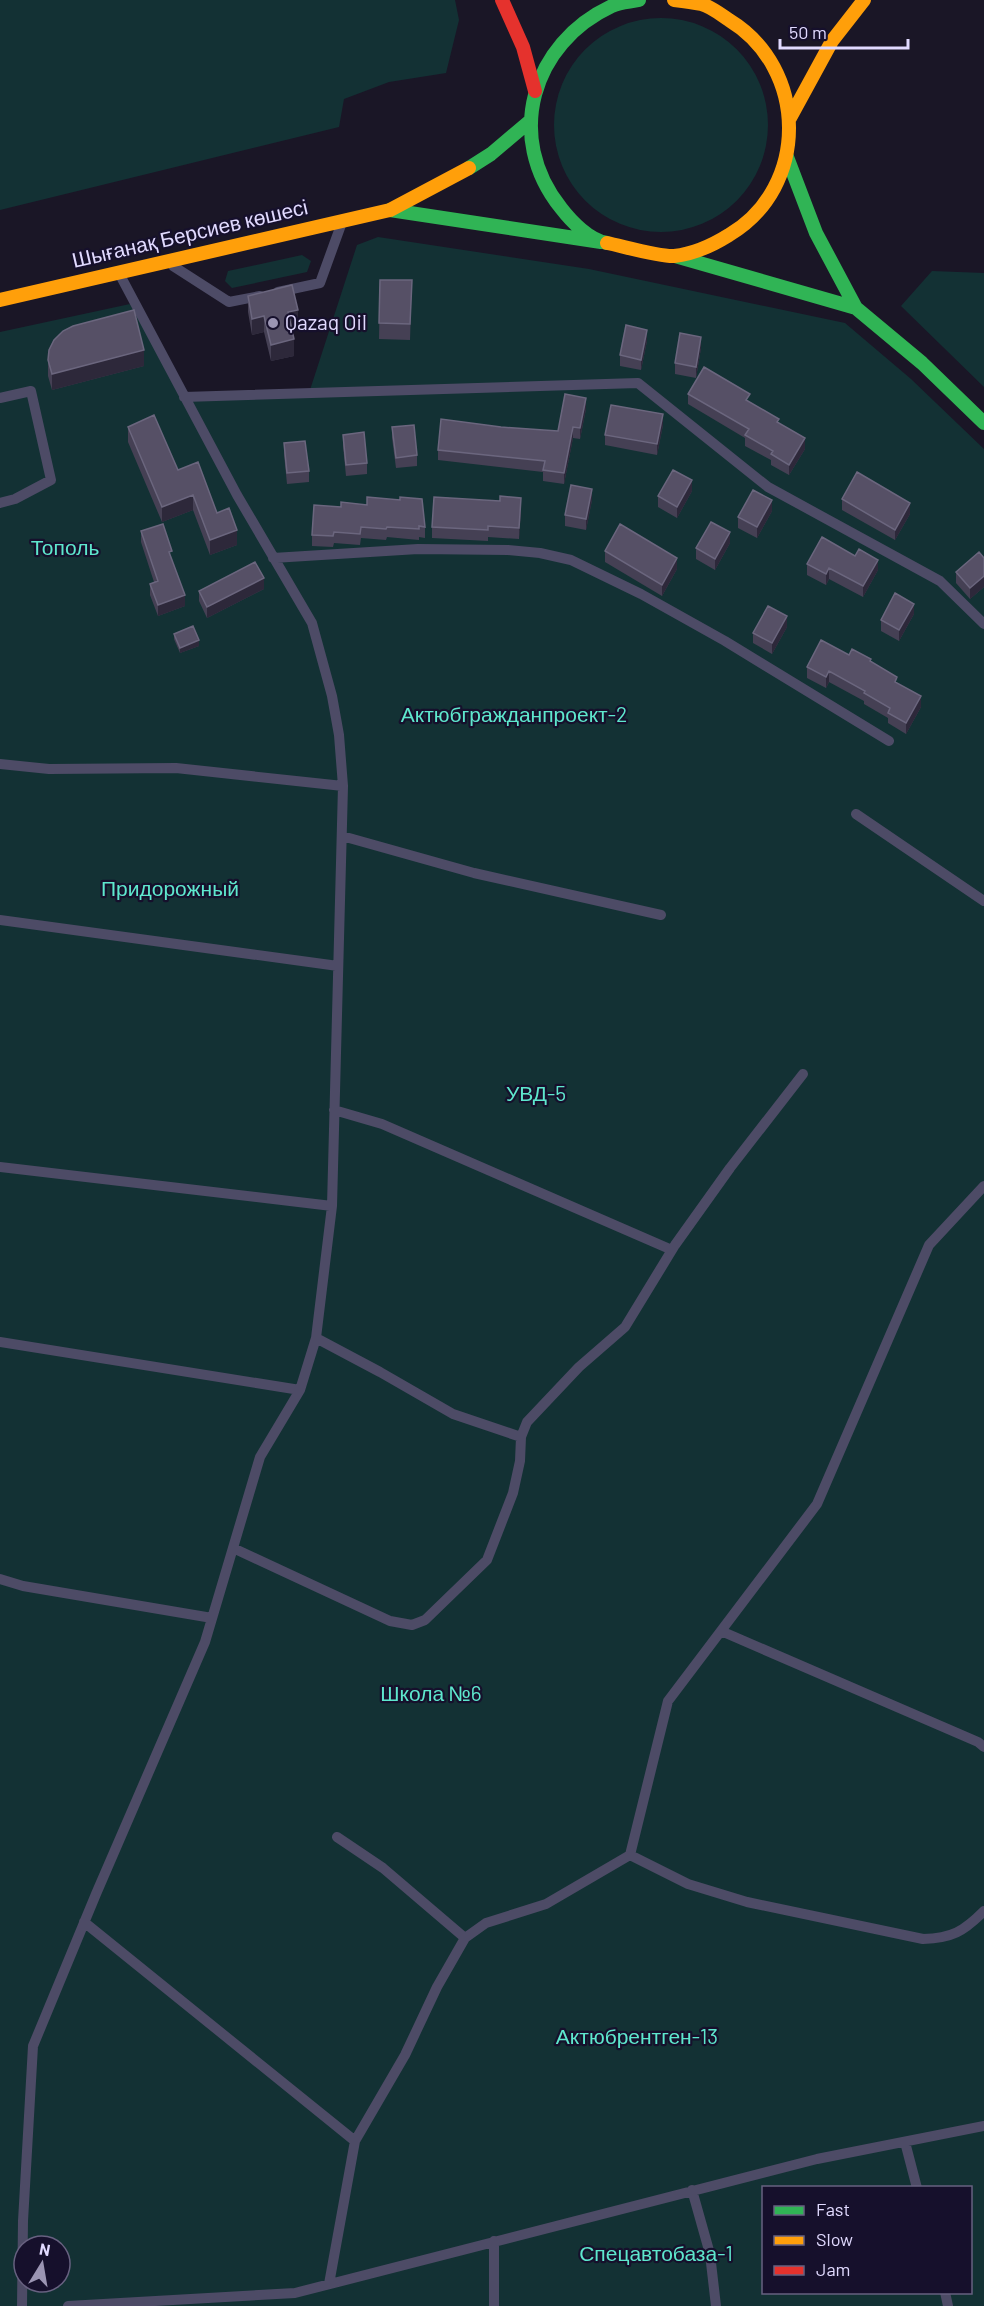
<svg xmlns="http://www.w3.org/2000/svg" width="984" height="2306" font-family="Barlow,sans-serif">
	<rect width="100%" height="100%" fill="#1a1626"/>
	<!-- green -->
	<path fill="#133134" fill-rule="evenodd" d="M0,0H455L459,20L446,73L389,82L344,99L339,127L0,210Z
		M554 125a107 107 0 1 1 214 0a107 107 0 1 1-214 0Z
		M378,237L589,269L845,323L911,379L984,449V2306H0V332L130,304L183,394L309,393L357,245ZM764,2188H970V2292H764ZM24,2246H60V2282H24Z
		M302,255L311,261L307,272L232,288L225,281L228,271Z
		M932,271L984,273V387L901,306Z"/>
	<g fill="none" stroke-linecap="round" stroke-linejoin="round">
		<!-- lane -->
		<path stroke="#4d4b66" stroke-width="10" d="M173,266L229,302L260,296
			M278,292L320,283L341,225
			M184,397L638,383L768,487L940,581L984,624
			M0,398L31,391L51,480L15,499L0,503
			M273,558L418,549L508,550L540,553L571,560L641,594L725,641L889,741
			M0,764L49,769L176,768L343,786
			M856,814L984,901
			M342,836L474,873L661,915
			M0,920L338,966
			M334,1110L382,1124L672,1250
			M0,1167L332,1206
			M316,1338L380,1372L453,1414L521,1437
			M0,1342L300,1390
			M233,1548L390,1621L412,1625L425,1620L487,1560L513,1493L520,1461L521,1437L527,1422L579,1367L625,1327L675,1245L730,1168L803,1074
			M0,1579L23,1586L212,1618
			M721,1631L978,1742L984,1747
			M337,1837L383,1868L465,1938
			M630,1855L688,1884L747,1902L923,1939C952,1938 963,1932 984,1911
			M84,1922L355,2141L405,2055L437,1987L465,1938L486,1923L546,1904L630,1855L668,1701L817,1504L929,1245L984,1186
			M905,2142L917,2188
			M692,2190L710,2254L716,2306
			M329,2284L355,2141
			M945,2292L948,2306
			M22,2306L23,2221L33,2046L96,1894L205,1642L260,1457L300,1390L316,1338L332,1206L343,786L339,735L332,696L312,623L237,495L120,275
			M68,2306L295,2293L817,2159L984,2126
			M494,2306V2241"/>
		<!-- fast -->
		<path stroke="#30b455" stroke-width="14" d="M787,157L816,233L856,308L922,363L984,423
			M469,168L491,154L530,121
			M390,210L601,242
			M607,243C589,240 571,221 561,208C504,137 532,43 612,6C620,2 630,2 639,0
			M675,256L856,308"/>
		<!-- slow -->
		<path stroke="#ff9f0a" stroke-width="14" d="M790,118L832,41L864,0
			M607,243C622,246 661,257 674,256C694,254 713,245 729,235C810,187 808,68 729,20C720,14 710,6 701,4C692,2 683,1 674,0
			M0,300L390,210L469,168"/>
		<!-- jam -->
		<path stroke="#e5322d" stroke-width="14" d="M502,0L523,47L535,91"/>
	</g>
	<!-- wall -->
	<path fill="#454054" d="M380,280H412L410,340L379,339Z
		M248,296L298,326L291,328L294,356L271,361L264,332L252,335L248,312Z
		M647,341L641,370L620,366V355Z
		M701,348L696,378L675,374V363Z
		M48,360L144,366L52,390L48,376Z
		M688,394L750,402L779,423L805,449L789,475L771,465V460L745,446V438L688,404Z
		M586,409L580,439L573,438L564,484L543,481V472L438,460V450L501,427L558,431Z
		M663,425L657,455L605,445V435Z
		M128,427L178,470L217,513L237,545L210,555L193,510L162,522L128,442Z
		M392,427L417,455V466L396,468L392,438Z
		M343,435L367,463V474L346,476L343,446Z
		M284,443L309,471V482L287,484L284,454Z
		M692,491L677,518L658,507V496Z
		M842,499L910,514L895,540L842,510Z
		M592,500L586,530L565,526V515Z
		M341,507L425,527V538L419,537V540L387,537L386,540L361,538L360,545L334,543L333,547L312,546V535Z
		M521,509L519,539L488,537V541L432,538V527Z
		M772,511L757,538L738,528V517Z
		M141,531L172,559L185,606L158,616L150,595V584L154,582L141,542Z
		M730,543L715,570L696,559V548Z
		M605,551L677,569L662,596L605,562Z
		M984,558V587L970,599L956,583V572Z
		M807,564L878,570L863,597L829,579L826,585L807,575Z
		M264,589L207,618L199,601V591Z
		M914,614L899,641L881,631V620Z
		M787,627L772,654L753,643V633Z
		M174,634L199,646L180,653L174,639Z
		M849,655L871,662L897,683L921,707L906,734L888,723V718L864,704V701L829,682L826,688L807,678V667Z"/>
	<!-- shaded-wall -->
	<path fill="#2d283a" d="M298,310V326L288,328V312Z
		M264,316V332L252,335V319Z
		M647,330V341L641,370V360Z
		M701,337V348L696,378V367Z
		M294,339V356L271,361V345Z
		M144,350V366L52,390V374Z
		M586,398V409L580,439V428Z
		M663,414V425L657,455V444Z
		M573,427V438L564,484V473Z
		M805,438V449L789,475V465Z
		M692,480V491L677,518V507Z
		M592,489V500L586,530V519Z
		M193,495V510L162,522V507Z
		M521,498V509L519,539V528Z
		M772,500V511L757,538V527Z
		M910,503V514L895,540V530Z
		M237,530V545L210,555V540Z
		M730,532V543L715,570V559Z
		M677,558V569L662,596V585Z
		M878,560V570L863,597V586Z
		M829,568V579L826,585V574Z
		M984,576V587L970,599V588Z
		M264,578V589L207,618V607Z
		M185,595V606L158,616V605Z
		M914,604V614L899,641V630Z
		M787,616V627L772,654V643Z
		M199,640V646L180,653V648Z
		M829,671V682L826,688V677Z
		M921,696V707L906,734V723Z"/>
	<!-- building -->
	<path fill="#565066" stroke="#6b667e" stroke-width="1.5" d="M380,280H412L410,324L379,323Z
		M292,285L298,310L288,312L294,339L271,345L264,316L252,319L248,296Z
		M134,310L144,350L52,374L48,360L49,350L54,340L63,331L73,326Z
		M626,325L647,330L641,360L620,355Z
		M680,333L701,337L696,367L675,363Z
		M704,367L750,394L746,400L779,419L777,422L805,438L789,465L771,454L773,451L745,435L749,429L688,394Z
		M565,394L586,398L580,428L573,427L564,473L543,470L545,461L438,450L441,419L501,427L558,431Z
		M611,405L663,414L657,444L605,435Z
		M154,415L178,470L198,462L217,513L229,508L237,530L210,540L193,495L162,507L128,427Z
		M414,425L417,455L396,458L392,427Z
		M364,432L367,463L346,465L343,435Z
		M305,441L309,471L287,473L284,443Z
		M673,470L692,480L677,507L658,496Z
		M857,472L910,503L895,530L842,499Z
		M571,485L592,489L586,519L565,515Z
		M753,490L772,500L757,527L738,517Z
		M500,496L521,498L519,528L488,526V530L432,527L434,497L500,501Z
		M367,497L400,500V497L422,499L425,527L419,526V529L387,527L386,529L361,527L360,534L334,532L333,536L312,535L314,505L341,507V502L367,505Z
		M711,522L730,532L715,559L696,548Z
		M163,524L172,551L169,552L185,595L158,605L150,584L158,581L141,531Z
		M620,524L677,558L662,585L605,551Z
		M822,537L855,556L859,549L878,560L863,586L829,568L826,574L807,564Z
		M979,552L984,558V576L970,588L956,572Z
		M255,562L264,578L207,607L199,591Z
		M895,593L914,604L899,630L881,620Z
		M768,606L787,616L772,643L753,633Z
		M193,626L199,640L180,648L174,634Z
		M821,640L849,655L852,649L871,659L870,661L897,677L895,682L921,696L906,723L888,713L890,708L864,693L865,691L829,671L826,677L807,667Z"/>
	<!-- markers -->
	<circle fill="#9b95b3" stroke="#16102c" stroke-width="2" cx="273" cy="323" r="6"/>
	<g text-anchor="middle" stroke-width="4.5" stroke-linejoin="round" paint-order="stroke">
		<!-- street labels -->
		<g font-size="21" fill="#e1daff" stroke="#16102c">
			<text transform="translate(190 234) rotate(-13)" y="7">Шығанақ Берсиев көшесі</text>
		</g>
		<!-- poi labels -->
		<g font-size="21" fill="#e1daff" stroke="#16102c" text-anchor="start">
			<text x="285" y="330">Qazaq Oil</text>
		</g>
		<!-- park labels -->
		<g font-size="21" fill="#5ee7cd" stroke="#16102c">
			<text x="65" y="555">Тополь</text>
			<text x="514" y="722">Актюбгражданпроект-2</text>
			<text x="170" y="896">Придорожный</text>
			<text x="536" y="1101">УВД-5</text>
			<text x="431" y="1701">Школа №6</text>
			<text x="637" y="2044">Актюбрентген-13</text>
			<text x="656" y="2261">Спецавтобаза-1</text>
		</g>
	</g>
	<!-- legend -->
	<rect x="762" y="2186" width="210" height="108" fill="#16102c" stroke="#676180" stroke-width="1.5"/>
	<rect x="774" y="2206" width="30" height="9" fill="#30b455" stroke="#676180" stroke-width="1.5"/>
	<text x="816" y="2216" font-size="18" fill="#e1daff">Fast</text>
	<rect x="774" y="2236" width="30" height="9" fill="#ff9f0a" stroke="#676180" stroke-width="1.5"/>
	<text x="816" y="2246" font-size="18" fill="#e1daff">Slow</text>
	<rect x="774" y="2266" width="30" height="9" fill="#e5322d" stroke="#676180" stroke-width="1.5"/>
	<text x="816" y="2276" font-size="18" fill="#e1daff">Jam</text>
	<!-- north arrow -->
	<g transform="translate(42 2264) rotate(11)"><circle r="28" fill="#16102c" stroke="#676180" stroke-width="1.5"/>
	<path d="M0-4.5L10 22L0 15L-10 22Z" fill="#9b95b3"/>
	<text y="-9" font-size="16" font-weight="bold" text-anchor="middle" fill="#e1daff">N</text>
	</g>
	<!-- scale -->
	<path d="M780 39v9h128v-9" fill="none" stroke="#e1daff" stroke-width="3"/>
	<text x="789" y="39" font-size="18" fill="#e1daff" stroke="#16102c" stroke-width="4.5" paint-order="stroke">50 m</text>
</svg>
